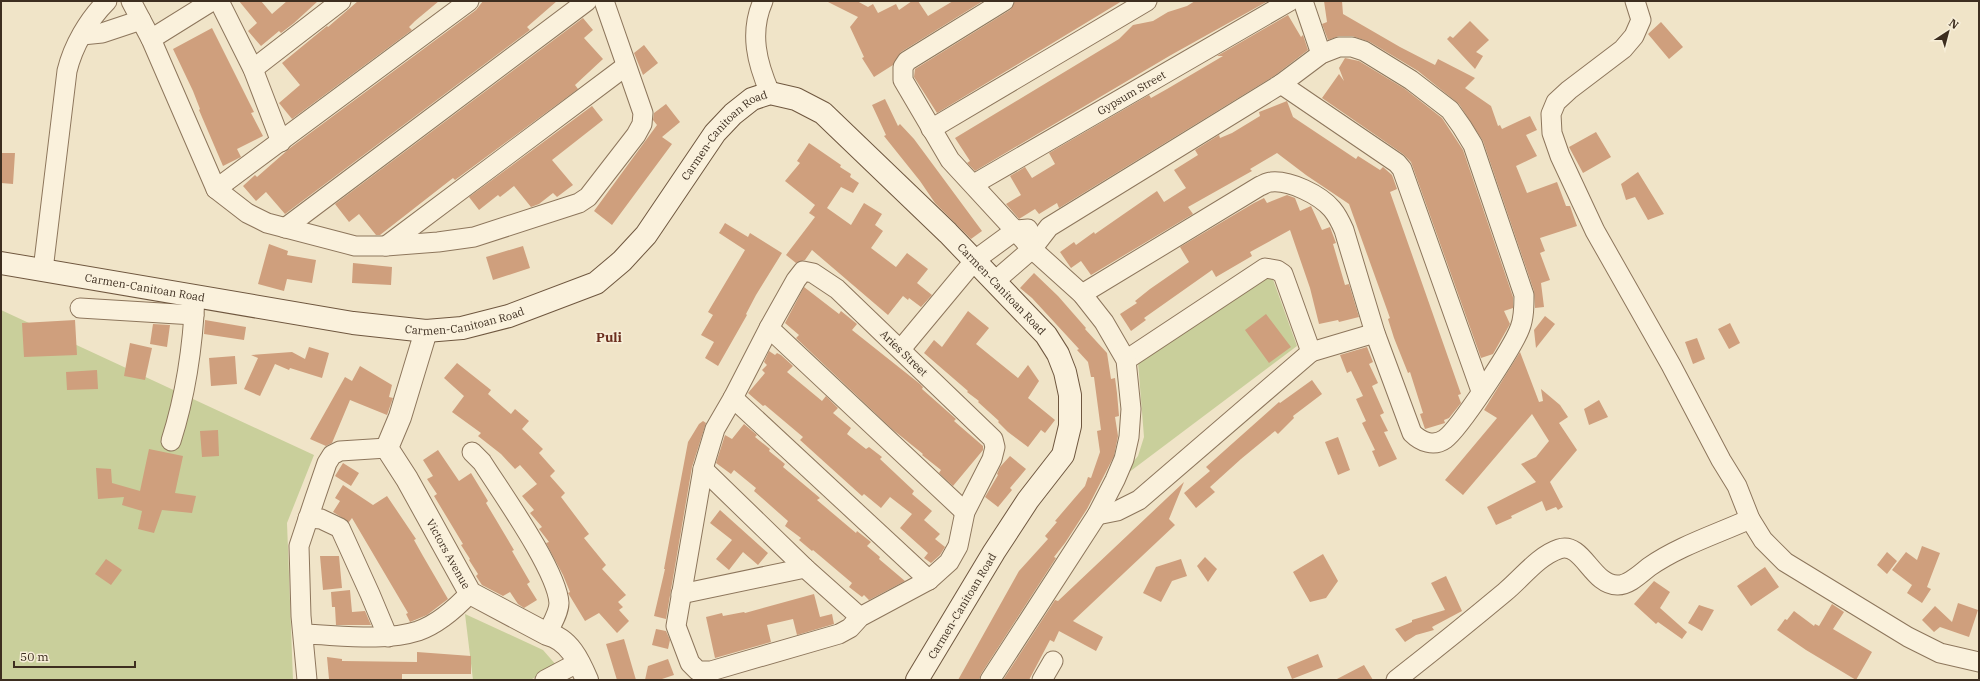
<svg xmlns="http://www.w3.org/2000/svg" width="1980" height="681" font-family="'IBM Plex Serif',serif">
	<rect width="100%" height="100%" fill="#f0e4c8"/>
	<!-- green -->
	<path fill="#c9cf9b" d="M1271,274L1297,346L1116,482L1138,456L1144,437L1138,362Z
		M1,310L314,455L287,523L293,680H1Z
		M465,614L543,650L557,666L530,680H473Z"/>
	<!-- building -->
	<path fill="#cf9f7d" d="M239,1H261L272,14L287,1H318L294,23L281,33L279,31L261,46L248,31L257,23Z
		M358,1H439L415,21L409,27L412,30L292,119L279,103L300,85L282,63L327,26L328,27Z
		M483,1H557L527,27L530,30L285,214L266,192L256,201L243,186L255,175L257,177L290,148L476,10Z
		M826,1H857L868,7L873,4L878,13L896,4L899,10L912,1H918L928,16L953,1H983L901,52L893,65L874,77L862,58L864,57L850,27L858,17Z
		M1015,1H1122L937,113L914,77L915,69L1010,10Z
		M1195,1H1268L1171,55L975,171L967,163L970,161L955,138L1119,39L1133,25L1153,21L1168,12L1187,6Z
		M1324,1H1342L1343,14L1400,47L1435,65L1438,59L1475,78L1465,88L1491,106L1498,126L1500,125L1502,129L1530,116L1537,130L1526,135L1537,156L1516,166L1527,193L1557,182L1566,206H1570L1577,226L1540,238L1545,251L1540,253L1550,280L1541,283L1544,307L1535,308L1534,291L1483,141L1459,104L1418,71L1370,42L1352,36H1339L1328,40L1322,24L1327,22Z
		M1288,15L1301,37L1303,35L1308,50L1274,76L1059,208L1057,203L1039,214L1035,209L1019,219L1006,204L1021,195L1010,176L1025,167L1032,178L1055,164L1049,153L1149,95L1151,98L1167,89L1223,56H1217Z
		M583,18L593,30L584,38L603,59L575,85L578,89L455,180L453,178L380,235H376L359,214L349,222L335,204Z
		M1470,21L1489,40L1476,52L1483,56L1475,69L1447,39L1450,36L1453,38Z
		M1661,22L1683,47L1669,59L1648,34Z
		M212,28L254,112L251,113L263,136L237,149L241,157L223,166L199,110L200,109L193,91L173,49Z
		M644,45L658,63L643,75L634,53Z
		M1345,58L1359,61L1405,89L1442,118L1463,150L1513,297V308L1504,311L1510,324L1493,354L1481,358L1411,162L1403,154L1322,98L1339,74L1344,81L1339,68Z
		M885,99L898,126L900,124L914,139L982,231L971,239L935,203L920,181L884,136L886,135L872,105Z
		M1287,101L1293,117L1356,159L1358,156L1380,170L1383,167L1392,175L1397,189L1390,192L1461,394L1458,395L1461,403L1449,418L1444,420L1445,423L1425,429L1420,414L1423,413L1410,372L1408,373L1394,338L1388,319L1390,318L1349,204L1306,175L1277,153L1250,169L1252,171L1188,207L1193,214L1091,275L1081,261L1071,268L1060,252L1074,242L1076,245L1094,232L1095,234L1157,191L1164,202L1186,188L1174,170L1198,155L1195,150L1219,135L1220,138L1232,133L1260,116L1259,112Z
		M666,104L680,122L662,137L672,144L612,225L594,211L657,125L653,120L654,113Z
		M592,106L603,120L552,160L573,185L557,197L553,193L539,204L531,207L514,186L500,197L498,195L479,210L469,197Z
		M1596,132L1611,157L1583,173L1569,147Z
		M809,143L841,165L840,167L851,174L850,177L859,183L853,193L841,187L827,208L851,225L864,203L882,214L875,225L883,231L871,248L896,267L907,253L928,269L917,283L932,295L921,307L909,298L908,300L903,296L888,315L812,250L805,260L796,263L786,255L815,217L809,213L815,205L785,181L800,163L797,161Z
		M1,153H15L13,184L1,183Z
		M1638,172L1664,214L1648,220L1635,197L1626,200L1621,184Z
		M1287,195L1295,198L1300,211L1311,206L1322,230L1330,227L1336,243L1333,244L1345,285L1349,284L1359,317L1339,322L1338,320L1319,324L1310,288L1290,230L1250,252L1252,256L1216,277L1212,270L1144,318L1146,320L1131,331L1120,314L1137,303L1135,301L1150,289L1189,262L1180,247L1254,203L1264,198L1267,203Z
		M725,223L748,237L750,233L782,253L756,295L746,314L747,315L718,366L705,358L714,342L701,335L713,315L708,312L745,250L719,233Z
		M269,244L288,251L287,255L316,260L312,283L287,279L284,291L258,284Z
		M523,246L530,268L493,280L486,257Z
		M353,263L392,267L391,285L352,283Z
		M1034,273L1058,296L1086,328L1085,329L1107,353L1111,379L1115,378L1117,393L1119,416L1115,417L1118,436L1114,456L1087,509L1065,543L1054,557L1056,558L981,674L979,680H958L1019,571L1048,539L1045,536L1057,522L1055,521L1085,486L1088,477L1091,478L1100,452L1097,431L1101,430L1094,377H1091L1088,362L1077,350L1079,349L1032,298L1020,288Z
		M804,287L839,314L841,311L857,324L852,330L920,384L923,387L922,389L956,419L954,421L983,446V450L953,486L939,473L941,470L922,455L923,454L892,429L796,338L799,335L785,323Z
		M968,311L989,328L976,344L1018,378L1028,365L1039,381L1028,398L1055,420L1045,433L1041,430L1028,447L1008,432L998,422L999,421L978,402L979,401L967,392L968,391L924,353L934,340L942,347Z
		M1266,314L1291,347L1269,363L1245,330Z
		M1545,316L1555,324L1536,348L1534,330Z
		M75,320L77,355L24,357L22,323Z
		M205,320L246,327L244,340L204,334Z
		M1730,323L1740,343L1729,349L1718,329Z
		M153,324L170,325L167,347L150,344Z
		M1697,338L1705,359L1693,364L1685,342Z
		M130,343L152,348L145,380L124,376Z
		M309,347L329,353L322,378L290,368L289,370L275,364L260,396L244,389L258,358L251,355L292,352L305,359Z
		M1367,347L1373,362L1369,364L1378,383L1372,386L1384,413L1380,415L1388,431L1384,432L1397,459L1379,467L1372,451L1375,450L1362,423L1366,421L1356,399L1363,396L1351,371L1347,373L1340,355Z
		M769,351L775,355L777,353L781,355L793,366L787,372L822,401L826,396L838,408L833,413L851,428L847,434L866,449L869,447L882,457L880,459L914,491L912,494L932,511L924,520L940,534L935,539L945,547L940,555L931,563L924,558L928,553L900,528L912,514L890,497L881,508L864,494L862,496L800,440L803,437L765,405L763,406L748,393L765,373L762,370L767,365L764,362Z
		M1520,352L1539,402L1543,401L1541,389L1560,405L1568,417L1559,423L1577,450L1550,482L1563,507L1558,510L1556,507L1546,511L1542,501L1511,516L1512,518L1496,525L1487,507L1536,482L1521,464L1536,457L1549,441L1532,414L1463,495L1445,480L1497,418L1484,410Z
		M235,356L237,384L211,386L209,358Z
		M457,363L491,390L488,394L511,414L515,409L529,421L522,429L543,449L539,453L555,471L550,476L565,493L561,497L589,534L584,538L606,565L602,569L626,595L618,602L623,607L619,610L629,621L617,633L599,613L585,621L568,593L570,592L563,575L546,543L549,542L539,529L542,527L530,513L534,510L522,496L537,484L520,465L515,469L501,454L478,436L481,433L452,412L464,396L444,378Z
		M360,366L392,385L389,397L393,398L387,415L350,400L332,443L326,446L310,439L345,377L352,381Z
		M97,370L98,389L67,390L66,372Z
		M1312,380L1322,394L1293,416L1294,418L1278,434L1275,431L1241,459L1210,487L1215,492L1196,508L1184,493L1210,471L1206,467L1279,402L1280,403Z
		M1599,400L1608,417L1589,425L1584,409Z
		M703,421L706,423L692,467L666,619L654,616L665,569H664L688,442L699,424Z
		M744,424L757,435L755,437L770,449L769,451L785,464L783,467L820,498L817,500L856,533L857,531L871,542L867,546L880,557L879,559L905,581L869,600L864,595L862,597L849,587L852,583L813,550L812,551L799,540L801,538L785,526L788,521L754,491L756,488L734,470L731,474L716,463L725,435L732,439Z
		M218,430L219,456L202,457L200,431Z
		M1338,437L1350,470L1338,475L1325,442Z
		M149,449L183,456L175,493L196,496L192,513L162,510L154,533L138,529L142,511L122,505L124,497L98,499L96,468L111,469L112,483L140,491Z
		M438,450L459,481L471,473L488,501L486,503L514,550L512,551L530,582L527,584L537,600L524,608L518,604L510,592L503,596L482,585L476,576L478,574L469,560L470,559L461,545L463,544L434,496L437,494L427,479L433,476L423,460Z
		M1010,456L1026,469L1010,488L1012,490L998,507L985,497L998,475L997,474L1000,467Z
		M343,463L359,473L351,486L335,476Z
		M1184,482L1169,519L1175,525L1073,621L1103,637L1096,651L1059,631L1054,642L1050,640L1029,680H1003L1055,600L1058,601Z
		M343,485L373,505L387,496L416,539L414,540L423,556L448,599L427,615L410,622L406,614L408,613L352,518L349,522L333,512L340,501L335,498Z
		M720,510L768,553L758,565L743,552L729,570L716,559L732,540L710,523Z
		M1922,546L1940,553L1927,587L1931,589L1922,603L1907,593L1912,585L1892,570L1906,552L1917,560Z
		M1887,552L1897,561L1887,574L1877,565Z
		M1323,554L1338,581L1326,598L1310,602L1293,572Z
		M320,556H339L342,588L323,590Z
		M1205,557L1217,569L1208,582L1197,566Z
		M106,559L122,570L111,585L95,574Z
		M1181,559L1187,576L1172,581L1161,602L1143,593L1156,567Z
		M1765,567L1779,587L1751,606L1737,586Z
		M1446,576L1462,611L1432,627L1434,630L1416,635L1405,642L1395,629L1412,622V620L1445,610L1431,583Z
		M1654,581L1670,592L1660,608L1687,632L1682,639L1658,622L1656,624L1634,604Z
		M350,590L352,612L365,611L371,625H336L335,607H332L331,592Z
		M814,594L820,617L832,614L834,624L797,635L793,619L767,625L771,642L715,658L706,617L722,613L723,616L744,612L745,613Z
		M1958,603L1978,610L1969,637L1940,627L1934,632L1922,620L1935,606L1952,622Z
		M1832,604L1844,612L1833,629L1872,652L1856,680L1806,650L1777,630L1785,619L1787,620L1794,611L1814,626L1815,624L1819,626Z
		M1699,605L1714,610L1702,631L1688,623Z
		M656,629L666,631L670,640L668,649L652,645Z
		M624,639L636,680H617L606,644Z
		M417,652L471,656V674H402V680L329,679L327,657L342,659V661L417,662Z
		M1318,654L1323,667L1292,679L1287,667Z
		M668,659L674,675L659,680H645L648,666Z
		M1364,665L1373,680H1335Z"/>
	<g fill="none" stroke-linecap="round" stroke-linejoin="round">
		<!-- minor casing -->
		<g stroke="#8d765c" stroke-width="21">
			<g id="minor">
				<path d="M131,1L151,39L216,189L247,213L267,223L355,246H386L438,242L474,237L579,203L588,197L636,135L642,124L643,113L604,1"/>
				<path d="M219,1L253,69L281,142"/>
				<path d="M763,1C749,33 757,63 770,93"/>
				<path d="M1303,1L1321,54"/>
				<path d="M1635,1L1641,20L1634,36L1623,49L1569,90L1556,102L1551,114L1552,133L1560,156L1595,231L1671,365L1721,460L1737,486L1750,519L1763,540L1785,562L1908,637L1940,653L1979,662"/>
				<path d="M82,35L102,33L141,20"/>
				<path d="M151,39L212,1"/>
				<path d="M253,69L341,1"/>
				<path d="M1281,84L1397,163L1402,169L1481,391"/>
				<path d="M931,129L1147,1"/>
				<path id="s1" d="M974,184L1290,1"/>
				<path d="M216,189L469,1"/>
				<path d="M285,228L587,1"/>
				<path d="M386,246L626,66"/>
				<path d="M43,270L67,71C73,46 88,20 107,1"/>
				<path d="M803,271L813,273L837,289L993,439L995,447L992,459L965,512L958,546L949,562L929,580L860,617L850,628L839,634L711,671H698L690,663L676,626L703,469L715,429L733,398L769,328L796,280Z"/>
				<path d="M995,281L1032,249L1049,227L1281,84L1321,54L1339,47H1352L1364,51L1411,80L1450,110L1462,127L1473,145L1524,295C1524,306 1524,318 1520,328C1513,347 1460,428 1445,439C1434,447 1421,442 1412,433L1375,333L1344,230C1341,223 1337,215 1332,209C1320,195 1290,180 1271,182C1267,182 1263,185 1260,186L1082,294"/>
				<path d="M80,308L194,315"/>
				<path d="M769,328L965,512"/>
				<path d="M901,349L975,260L1016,230L1028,229"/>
				<path d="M1311,352L1375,333"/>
				<path d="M733,398L929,580"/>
				<path d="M171,441C186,394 193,346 195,296"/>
				<path d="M472,452L482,462C501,492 557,570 559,603C559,613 551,625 547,634"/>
				<path d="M703,469L805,568L860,617"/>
				<path d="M1097,515L1117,511L1139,500L1311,352L1283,274L1277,270L1265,268L1126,360"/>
				<path d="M308,518L321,519L340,528L370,594L388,637"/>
				<path d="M681,594L805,568"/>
				<path d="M304,634C339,635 384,642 418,631C438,624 456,608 470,593"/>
				<path d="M307,680L301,616L299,546L315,498L327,463L332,455L340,451L387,448"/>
				<path d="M545,680L579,662"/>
				<path d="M990,680L1097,515L1115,480L1124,459L1129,437L1131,409L1126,360L1104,322L1082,294L1032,249L950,160L903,80V67L907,61L1004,1"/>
				<path d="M1042,680L1053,661"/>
				<path d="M1396,680C1433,651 1469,622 1505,592C1522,578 1538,556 1559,549C1583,541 1592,586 1618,585C1629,585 1640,574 1649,567C1679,546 1717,534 1750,519"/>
			</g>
		</g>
		<!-- tertiary casing -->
		<g stroke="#8d765c" stroke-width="24">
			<g id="tertiary">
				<path id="s2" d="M426,331L400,417L387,448L407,479L470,593L547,634C569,639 579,661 587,680"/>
			</g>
		</g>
		<!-- secondary casing -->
		<g stroke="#6f573f" stroke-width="24">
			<g id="secondary">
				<path id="s3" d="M1,263L353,323L426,331L462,328L509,316L596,283L622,261L646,235L715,133L733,114L752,99L770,93L796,99L823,113L948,233L1046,335L1058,354L1065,372L1070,395V426L1063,455L1028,500L994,552L917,680"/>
			</g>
		</g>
		<!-- minor -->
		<use href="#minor" stroke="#faf1dc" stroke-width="19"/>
		<!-- tertiary -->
		<use href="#tertiary" stroke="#faf1dc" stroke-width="22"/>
		<!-- secondary -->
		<use href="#secondary" stroke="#faf1dc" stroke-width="22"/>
	</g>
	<g text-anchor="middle" stroke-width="3.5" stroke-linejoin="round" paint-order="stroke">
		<!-- street labels -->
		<g font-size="11" fill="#3d2e20" stroke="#f7eed8">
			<text dy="4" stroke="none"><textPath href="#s1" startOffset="182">Gypsum Street</textPath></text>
			<text dy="4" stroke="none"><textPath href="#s3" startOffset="806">Carmen-Canitoan Road</textPath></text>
			<text dy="4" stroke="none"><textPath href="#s3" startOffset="146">Carmen-Canitoan Road</textPath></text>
			<text dy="4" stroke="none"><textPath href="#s3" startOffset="1178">Carmen-Canitoan Road</textPath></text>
			<text dy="4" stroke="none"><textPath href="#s3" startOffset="470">Carmen-Canitoan Road</textPath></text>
			<text transform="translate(904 353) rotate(44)" y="4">Aries Street</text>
			<text dy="4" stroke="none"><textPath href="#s2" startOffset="246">Victors Avenue</textPath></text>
			<text transform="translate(962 606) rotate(-59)" y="4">Carmen-Canitoan Road</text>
		</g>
		<!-- quarter labels -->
		<g font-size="13" font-weight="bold" fill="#6b2e1e" stroke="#f7eed8">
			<text x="609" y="342">Puli</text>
		</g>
	</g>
	<!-- border -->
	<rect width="1980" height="681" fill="none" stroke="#3d2e20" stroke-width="4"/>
	<!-- north arrow -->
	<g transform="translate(1948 32) rotate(36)" stroke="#f7eed8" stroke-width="3" paint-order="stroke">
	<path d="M0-3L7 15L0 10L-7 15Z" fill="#3d2e20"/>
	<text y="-6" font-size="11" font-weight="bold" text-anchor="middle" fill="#3d2e20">N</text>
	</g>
	<!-- scale -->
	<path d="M14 661v6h121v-6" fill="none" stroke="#3d2e20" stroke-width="2"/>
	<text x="20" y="661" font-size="12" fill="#3d2e20" stroke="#f7eed8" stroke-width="3" paint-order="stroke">50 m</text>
</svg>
